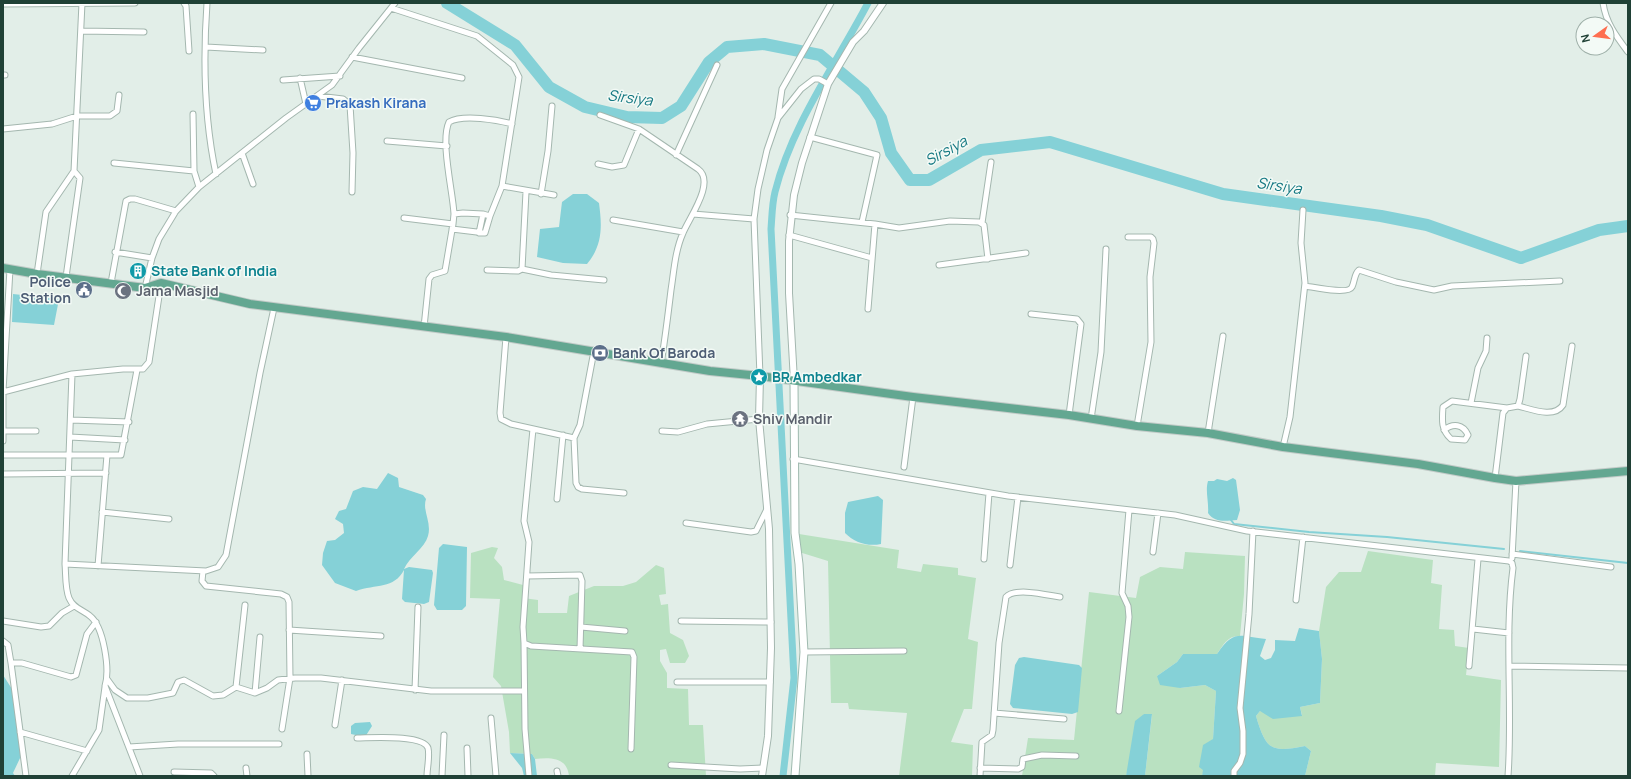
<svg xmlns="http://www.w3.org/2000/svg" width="1631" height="779" font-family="Manrope,sans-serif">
	<rect width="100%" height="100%" fill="#e2eee8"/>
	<!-- green -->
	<path fill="#b9e1c1" d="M799,534L899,550L897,568L921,572L923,564L958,568V575L976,578L968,639L978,642L972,709H964L951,742L973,745L972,776H899L907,713L849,709L848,703H831L828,561L799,552Z
		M492,547L498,548L494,558L502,567L504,580L523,585V598L538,600V613H567L569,596L594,586H623L636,582L656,565L664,568L666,594L659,595L661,605L668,604L670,633L683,640L689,656L685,663H670L666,649L660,650V661L667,673V688L688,689L689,725H703L706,776H569C567,757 550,757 535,759L532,754L510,753L509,732L501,686L493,677L500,599L470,598L471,553Z
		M1368,551L1433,560L1431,583L1442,585L1439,629L1454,630L1455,646L1469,648L1466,675L1501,680L1499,767L1436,763L1435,776H1305L1311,751L1305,746C1271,753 1266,750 1256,716L1260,711L1302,715L1300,707L1320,703L1322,659L1319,631L1326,587L1339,572H1361Z
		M1185,552L1245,556L1244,594L1240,636C1228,635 1223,645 1217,654H1183L1177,662L1157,676L1180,688L1205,685L1216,691L1213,739L1202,776H1145L1152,715L1144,714L1126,776H1022L1028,738L1074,740L1089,592L1136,598L1140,577L1160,567L1183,569Z"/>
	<!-- water -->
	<path fill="#85d1d7" d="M573,194H587L599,203C602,226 603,245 587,264L563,263L537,257L540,229L559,227L562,202Z
		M13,294L59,299L54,325L12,322Z
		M388,473L398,478L399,487L423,495L426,499C422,511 432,522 428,536C425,548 409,557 404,569L409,567L432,570L433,573L429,602L424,604L405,602L402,599L404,570C394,589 376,584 356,591L335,583L322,565L323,553L327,541L335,540L344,533L343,524L335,519L339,511L346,509L353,491L363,487L377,489Z
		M1233,478L1236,480L1240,510L1237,520C1225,521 1215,523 1208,513C1209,502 1205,491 1208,481H1214L1217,479L1227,481Z
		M878,496L883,500L881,544C867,547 854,542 845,533V513L848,502Z
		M443,544L467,547L466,606L462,610H437L434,605L439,548Z
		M1299,628L1319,631L1322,659L1320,703L1300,707L1302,716L1273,719L1260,711L1256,716C1266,750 1271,753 1305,746L1311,751L1305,776H1202L1203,770L1199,767L1203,745L1213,739L1216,691L1205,685L1180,688L1160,685L1157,676L1177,662L1183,654H1217C1234,629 1239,636 1266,639L1260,656L1265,660L1271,658L1275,650V640L1295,641Z
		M1024,657L1079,665L1082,668L1078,712L1072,714L1013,708L1010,704L1015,665L1019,658Z
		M3,675L12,689L21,756L13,773L15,776H3Z
		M1144,714H1152L1145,776H1126L1135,721Z
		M370,722L372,726L365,737L351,734V726L355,723Z
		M510,753L532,754L535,759L537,776H524L522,768Z"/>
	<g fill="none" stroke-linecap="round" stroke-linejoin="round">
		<!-- stream -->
		<path stroke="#85d1d7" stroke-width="2" d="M1231,520L1234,524L1309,532L1387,537L1504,549
			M1520,551L1628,563"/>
		<!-- canal -->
		<path stroke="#85d1d7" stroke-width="7" d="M783,776L794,678L771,229C772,217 772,204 775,192C792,124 836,64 868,3"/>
		<!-- river -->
		<path stroke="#85d1d7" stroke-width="12" d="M447,3L515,45L549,87L585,107L627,117L662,118L681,106L709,62L727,47L764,44L820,55L864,92L881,118L891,153L910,180H929L981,150L1050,142L1223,194L1381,216L1427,225L1521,258L1599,230L1628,226"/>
		<!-- minor casing -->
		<g stroke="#a4b7af" stroke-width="7">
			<path id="minor" d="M184,3L186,6L189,51
				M207,3C203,60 204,118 216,174
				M1603,3C1606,23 1616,36 1628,52
				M3,4L135,3
				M391,8L477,36L513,65L519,77L502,186L490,216L483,214L479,233
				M81,31L144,32
				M206,47L263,50
				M352,57L462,78
				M3,75H5
				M300,78L306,104
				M283,80L340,76
				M318,96L343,99L350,105L353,153L352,192
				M193,114L194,171L199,187
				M600,115L639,129L698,169C716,182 689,218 683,233C675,251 674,271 671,290C668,315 665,339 661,364
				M778,117L782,89L831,3
				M3,129L52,124L77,116H110L117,111L119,95
				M810,137L877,155L862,222
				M387,141L447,146
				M242,153L253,184
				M676,155L717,65
				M114,163L194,171
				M598,164L612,167L624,165L639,129
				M502,186L554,195
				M541,194L548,151L552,106
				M454,214C453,192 440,141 449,122C463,114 498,120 512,124
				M693,214L754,219
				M790,215L875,224L899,228L950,221L979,222L984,225L988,259
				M404,218L453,224L454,214L463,213L483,214
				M613,220L683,232
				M982,223L991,162
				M452,229L485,233L490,216
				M789,235L872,258
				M1128,237H1151L1153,239L1154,243L1150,277L1151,342L1137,426
				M115,252L152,258
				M939,265L1026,253
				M522,269L551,275L604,280
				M487,270L518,271L522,269L526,192
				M37,274L46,212L74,171L82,3
				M66,277L80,178L74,171
				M111,283L126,201L130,199H135L176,211
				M1305,286C1313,287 1348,295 1352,287C1355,281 1354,274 1359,270L1396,282L1434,290L1452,286L1560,281
				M145,288L152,258L159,239L176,211L199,187L286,118L332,85L359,48L395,3
				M868,309L875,224
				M1031,314L1077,319L1081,324L1069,415
				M424,327L429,279L432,275L445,271L453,224
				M506,337L500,413L501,419L511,424L574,438
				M594,351L580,425L574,438L576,483L578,487L582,489L624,493
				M72,374L65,564C66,575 65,588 69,598C73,608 83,610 90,616C104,627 110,670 105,686L140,776
				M760,376L754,219L758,189L767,150L778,118L801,89L814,79H819L828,84
				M3,391L10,269
				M3,392L72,374L123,369H143L149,362L161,283
				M3,394V441
				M1471,403L1478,368L1486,351L1487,338
				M1518,406C1531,409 1554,419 1563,405L1572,346
				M1091,419L1101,352L1106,249
				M71,420L129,422
				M533,429L524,521L529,542L523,627L524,643L531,646L632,652L634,657L631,749
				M1444,430C1453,423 1463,424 1468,435L1465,440L1451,439C1441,430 1442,420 1443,407L1452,401L1507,408
				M3,431H36
				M662,431L678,432L707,424L759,419
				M1208,433L1223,336
				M70,437L125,440
				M1283,447L1290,417L1305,283L1301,243L1303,210
				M3,455H121L137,370
				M793,459L1008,496L1175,515L1247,531L1509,561L1512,563L1513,568C1504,637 1513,707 1508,776
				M904,467L913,397
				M3,474L106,473
				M1495,478L1503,413L1507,408L1518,406L1520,399L1526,356
				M557,499L563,435
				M102,512L169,519
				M686,523L751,532L756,531L767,509
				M1153,552L1158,513
				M1512,554L1611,567
				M1512,558L1516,481
				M984,559L989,493
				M65,564L206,571L218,567L226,555L260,373L274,308
				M1010,565L1018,497
				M98,566L107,455
				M203,571L202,581L206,586L281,594L287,597L289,602L290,678L282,729
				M527,576L580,575L582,581L580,649
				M1296,600L1303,537
				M3,621L41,627L49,626L62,613L74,606
				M681,621L771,622
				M581,627L625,631
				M1473,629L1509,633
				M289,630L381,636
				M3,641L8,645L11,663L26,776
				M524,643L525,729L529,776
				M804,652L904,651
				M11,663H22L71,677L76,675L87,634L96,622
				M1469,666L1478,559
				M1510,666L1628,668
				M107,679L115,690L127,698H148L173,693L178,682L184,680L213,696L223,695L236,687L255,693L267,688L278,680L295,678H321L431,691H524
				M677,682H770
				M236,687L245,605
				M415,690L418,607
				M255,693L260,637
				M1119,711L1129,617L1128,606L1122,593L1129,510
				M994,713L1064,719
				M491,718L496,776
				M335,725L342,680
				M20,732L87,751
				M357,738C371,738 423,734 428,748C430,756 427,768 427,776
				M129,747L178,744H279
				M467,748L468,776
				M307,754L308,776
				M671,765L740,769L763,768
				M246,768L247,776
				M980,768L1018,769L1022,767L1023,759L1042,755L1076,756
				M557,771L558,776
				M174,772L211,773L214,776
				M72,776L99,730L105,687
				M442,776L444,735
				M980,776L982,742L992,735L993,730L999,643L1006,597C1015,587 1047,595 1060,597
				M1234,776V771L1240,763L1243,754V731L1240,708L1249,614L1253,531"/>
		</g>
		<!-- tertiary casing -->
		<g stroke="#a4b7af" stroke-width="8">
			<path id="tertiary" d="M760,376L759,419L769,529L771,648L768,736L762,776
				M794,381L789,293V241L794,195L802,163L828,84L853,42L864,31L883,3"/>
		</g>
		<!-- secondary casing -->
		<g stroke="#9fbaaf" stroke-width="9">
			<path id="secondary" d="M794,381L795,533L799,564L804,652L795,776"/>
		</g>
		<!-- primary casing -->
		<g stroke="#c1cac7" stroke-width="10">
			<path id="primary" d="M3,268L37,274L145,288L161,283L250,304L506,337L710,371L760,376L913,397L1069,415L1137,426L1208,433L1283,447L1418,464L1495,478L1516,481L1628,471"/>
		</g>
		<!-- minor -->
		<use href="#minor" stroke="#fff" stroke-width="5"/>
		<!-- tertiary -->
		<use href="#tertiary" stroke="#fff" stroke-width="6"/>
		<!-- secondary -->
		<use href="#secondary" stroke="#fff" stroke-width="7"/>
		<!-- primary -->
		<use href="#primary" stroke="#63a791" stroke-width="8"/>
	</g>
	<!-- icons -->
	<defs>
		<g id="supermarket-disc" transform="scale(0.9)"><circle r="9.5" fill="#3f7fe0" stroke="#f3faf6"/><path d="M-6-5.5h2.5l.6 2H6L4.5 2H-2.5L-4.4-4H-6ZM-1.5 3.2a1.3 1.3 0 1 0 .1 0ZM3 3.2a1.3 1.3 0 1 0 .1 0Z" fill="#fff"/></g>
		<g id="building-disc" transform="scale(0.9)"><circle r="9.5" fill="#0f9aa8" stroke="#f3faf6"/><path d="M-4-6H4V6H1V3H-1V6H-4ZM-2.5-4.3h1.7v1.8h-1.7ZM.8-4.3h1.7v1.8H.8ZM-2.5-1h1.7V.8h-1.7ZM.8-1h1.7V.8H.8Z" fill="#fff"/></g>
		<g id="civic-disc" transform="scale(0.9)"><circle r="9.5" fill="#5c6f8a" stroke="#f3faf6"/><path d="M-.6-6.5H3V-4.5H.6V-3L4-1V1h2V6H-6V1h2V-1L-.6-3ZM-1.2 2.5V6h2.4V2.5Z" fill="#fff"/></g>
		<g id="mosque-disc" transform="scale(0.9)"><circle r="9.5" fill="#6b7280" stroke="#f3faf6"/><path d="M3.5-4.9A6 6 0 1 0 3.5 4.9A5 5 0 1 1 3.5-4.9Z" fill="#fff"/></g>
		<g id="bank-disc" transform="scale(0.9)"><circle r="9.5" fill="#5c6f8a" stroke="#f3faf6"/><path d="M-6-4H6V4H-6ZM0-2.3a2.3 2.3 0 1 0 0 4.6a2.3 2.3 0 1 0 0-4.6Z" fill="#fff"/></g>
		<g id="sight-disc" transform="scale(0.9)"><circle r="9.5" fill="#0f9aa8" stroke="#f3faf6"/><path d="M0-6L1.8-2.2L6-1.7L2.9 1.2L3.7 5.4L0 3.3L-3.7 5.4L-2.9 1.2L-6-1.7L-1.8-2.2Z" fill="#fff"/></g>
		<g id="temple-disc" transform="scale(0.9)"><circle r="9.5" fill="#6b7280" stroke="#f3faf6"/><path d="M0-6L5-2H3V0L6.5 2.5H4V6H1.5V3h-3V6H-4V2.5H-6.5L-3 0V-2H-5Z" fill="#fff"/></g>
	</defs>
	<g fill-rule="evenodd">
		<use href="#supermarket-disc" x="313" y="103"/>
		<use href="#building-disc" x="138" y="271"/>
		<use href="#civic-disc" x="84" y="290"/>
		<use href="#mosque-disc" x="123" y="291"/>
		<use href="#bank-disc" x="600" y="353"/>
		<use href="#sight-disc" x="759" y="377"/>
		<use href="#temple-disc" x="740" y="419"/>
	</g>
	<g text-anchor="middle" stroke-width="3" stroke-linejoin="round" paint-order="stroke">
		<!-- shop labels -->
		<g font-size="14" font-weight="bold" fill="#366cbe" stroke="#f3faf6" text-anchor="start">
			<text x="326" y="108">Prakash Kirana</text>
		</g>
		<!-- culture labels -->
		<g font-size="14" font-weight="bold" fill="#0d838f" stroke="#f3faf6" text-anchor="start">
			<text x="151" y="276">State Bank of India</text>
			<text x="772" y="382">BR Ambedkar</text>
		</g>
		<!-- service labels -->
		<g font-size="14" font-weight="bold" fill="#4e5e75" stroke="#f3faf6" text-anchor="end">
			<text x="71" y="287">Police<tspan x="71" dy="16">Station</tspan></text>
			<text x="613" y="358" text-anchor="start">Bank Of Baroda</text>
		</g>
		<!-- worship labels -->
		<g font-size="14" font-weight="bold" fill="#5b616d" stroke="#f3faf6" text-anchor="start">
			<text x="136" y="296">Jama Masjid</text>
			<text x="753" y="424">Shiv Mandir</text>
		</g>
		<!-- water labels -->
		<g font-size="15" font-style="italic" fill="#157882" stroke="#f3faf6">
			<text transform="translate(630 98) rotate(7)" y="5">Sirsiya</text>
			<text transform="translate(946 151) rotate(-29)" y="5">Sirsiya</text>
			<text transform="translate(1279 186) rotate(8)" y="5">Sirsiya</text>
		</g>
	</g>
	<!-- border -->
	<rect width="1631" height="779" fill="none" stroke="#204136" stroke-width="8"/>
	<!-- north arrow -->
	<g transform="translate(1595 36) rotate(256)"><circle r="19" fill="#f3faf6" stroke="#9fb0a9"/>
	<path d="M0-3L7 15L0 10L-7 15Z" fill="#fe6e50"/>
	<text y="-6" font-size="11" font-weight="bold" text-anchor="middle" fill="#204136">N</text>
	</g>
</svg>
